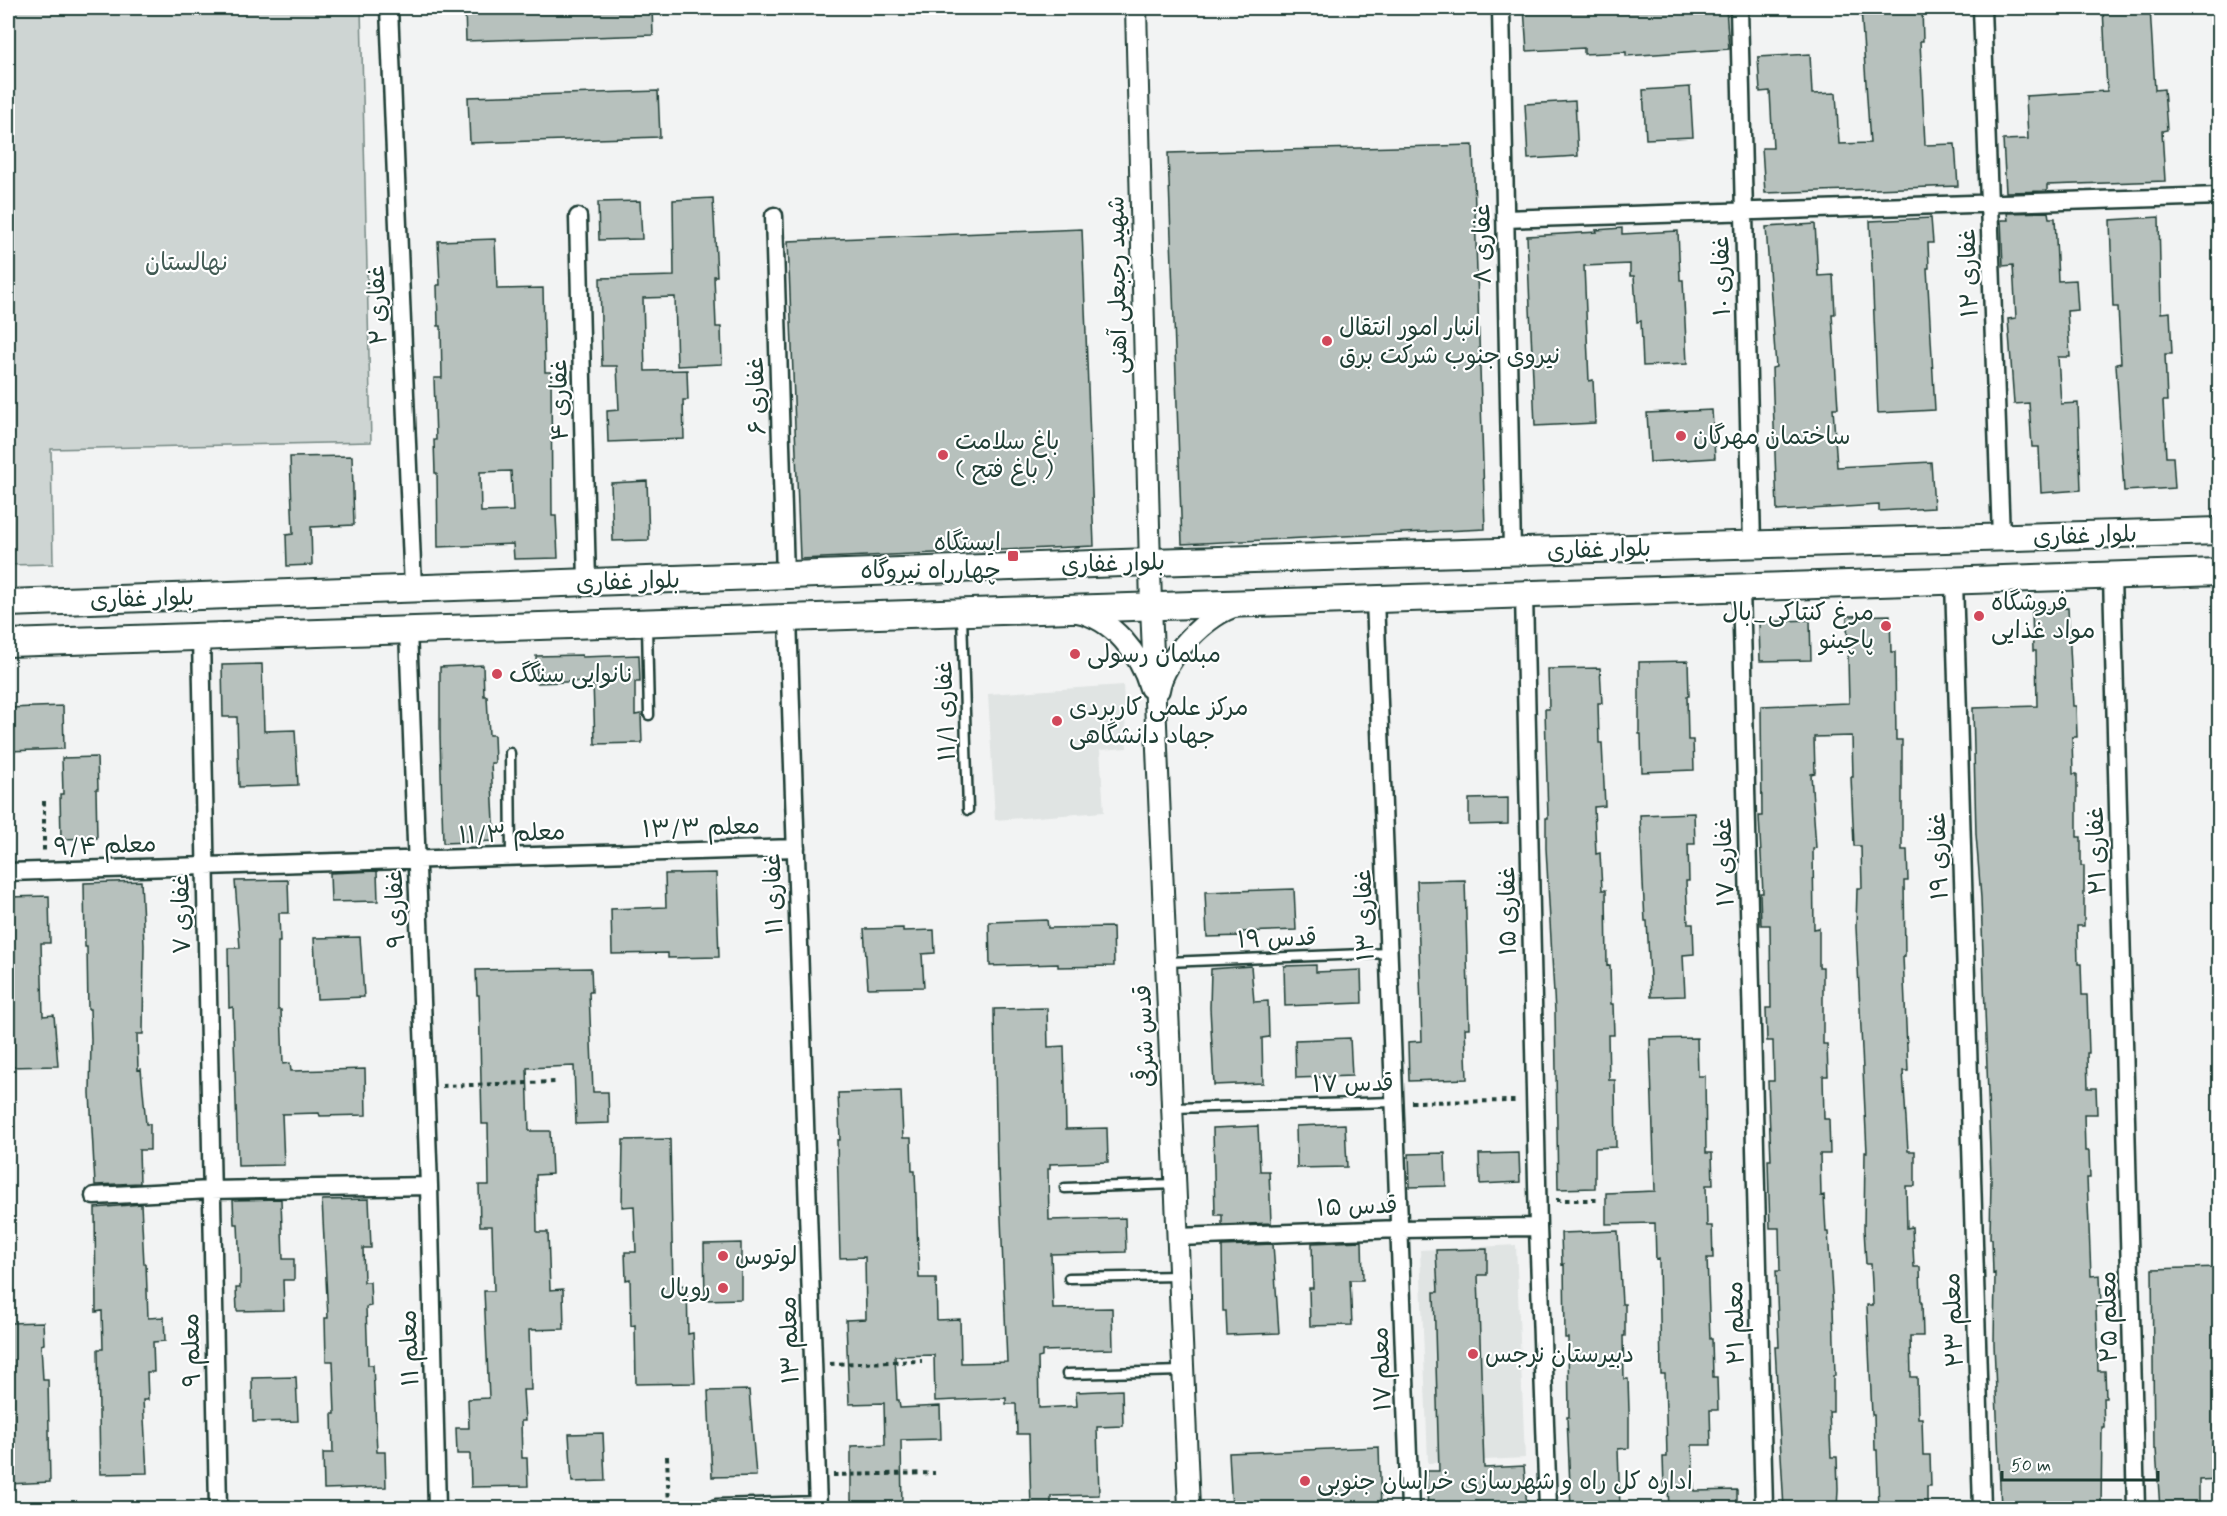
<svg xmlns="http://www.w3.org/2000/svg" width="2227" height="1516" font-family="Mynerve,'Playpen Sans Arabic',sans-serif">
	<rect width="100%" height="100%" fill="#f2f3f3"/>
	<filter id="ink" filterUnits="userSpaceOnUse"><feTurbulence type="fractalNoise" baseFrequency=".0167" numOctaves="2"/><feDisplacementMap in="SourceGraphic" scale="12" xChannelSelector="R" yChannelSelector="G"/><feConvolveMatrix kernelMatrix="1 2 1 2 8 2 1 2 1" color-interpolation-filters="sRGB"/></filter>
	<g filter="url(#ink)">
		<!-- built -->
		<path fill="#e0e4e3" d="M1123,685L1127,748L1100,750L1104,812L995,820L988,694Z
			M1516,1245L1525,1458L1428,1463L1420,1250Z"/>
		<!-- green -->
		<path fill="#ced5d3" stroke="#768984" stroke-width="1.5" d="M8,8H361L371,442L51,449L53,564L8,565Z"/>
		<!-- building -->
		<path fill="#b7c1bd" stroke="#1f3d34" stroke-width="1.5" fill-rule="evenodd" d="M465,8H652L653,35L466,41Z
			M1524,8H1576V10L1616,8L1617,10L1726,8L1729,49L1626,56V52L1584,54V48L1527,51Z
			M1861,8H1922L1923,41H1920L1925,145L1955,144L1958,186L1765,193L1762,148H1773L1770,91L1760,92L1758,57L1810,54L1812,94L1836,93L1839,144L1870,143Z
			M2103,8H2150L2155,90L2164,89L2167,130L2162,131L2165,181L2047,185V191L2006,192L2003,140L2028,139L2026,96L2107,91Z
			M1690,87L1693,137L1646,139L1643,90Z
			M658,91L660,137L470,143L468,97Z
			M1575,101L1578,156L1528,159L1525,104Z
			M1473,145L1485,529L1182,544L1168,153Z
			M713,198L717,276H714L716,327H721L722,364L677,366L675,297L643,298L645,371L687,370L688,400H683L684,439L608,442L607,411L619,410L617,366H602L600,278L674,276L673,200Z
			M640,201L642,239L599,240L598,202Z
			M2048,212L2049,218H2055L2058,281L2076,280L2078,310L2067,311L2070,357H2058L2061,404L2078,403L2081,490L2041,493L2039,447H2032L2029,403L2014,404L2008,319L2016,318L2013,265L2003,266L2001,220H2008L2007,213Z
			M2159,217L2161,313L2170,312L2172,354H2165L2167,401H2163L2166,457H2173L2175,488L2124,491L2116,364L2121,363L2118,307H2113L2110,220Z
			M1931,218L1933,243H1928L1929,268H1927L1935,410L1878,413L1870,221Z
			M1815,224L1818,276L1833,275L1835,314H1832L1838,408H1833L1837,467L1931,462L1934,508L1879,511V505L1777,511L1772,368L1776,367L1766,227Z
			M1622,228V234L1678,231L1680,280H1683L1687,364L1643,366L1641,321L1637,322L1634,276H1630V264L1584,266L1589,381L1593,380L1595,423L1535,426L1527,236L1597,232L1596,230Z
			M1082,229L1094,546L800,559L788,241Z
			M495,239L497,289L543,288L545,372H551L552,516H556L558,558L514,559L513,544L438,547L437,473H435L434,440H436L434,378H442L441,326H438L437,285H440L438,241ZM511,471L513,511L481,512L480,472Z
			M1712,410L1715,458L1650,462L1647,413Z
			M352,456L354,525L311,527L312,565L287,566L286,535L293,534L290,457Z
			M647,481L649,540L613,541L611,483Z
			M2068,608L2073,706H2076L2077,737H2072L2073,774H2077V837H2081V866H2084V926H2077L2078,964H2081L2082,995H2087L2089,1053H2087L2088,1088H2096L2097,1114H2084L2085,1151H2089L2090,1178H2087L2091,1276L2100,1275L2101,1306H2096L2098,1371H2105L2106,1398H2103L2104,1427H2102L2101,1509H2001L1994,1344L1995,1273L1993,1274L1992,1239H1990L1991,1178L1981,898L1976,834L1973,708L2037,706L2036,651H2033L2032,609Z
			M1890,615L1891,652H1895L1896,740H1902V850H1907L1908,881H1904L1905,957H1903L1908,1071H1903L1908,1151H1915V1186H1906L1907,1228L1912,1227L1914,1267H1920L1921,1303H1922L1923,1336H1910L1911,1377H1917L1918,1418H1922L1923,1455H1930L1931,1486H1927V1509H1879L1877,1450H1875L1874,1415H1872L1867,1305H1873L1871,1264H1866L1864,1229L1865,1152H1867L1856,927L1857,888H1862L1861,846H1854L1851,777H1853L1852,736L1814,737L1815,773L1811,774L1816,848L1813,849L1814,929L1819,928V967H1823V1044H1827L1828,1076H1823L1824,1119H1829L1830,1154H1820L1821,1196L1824,1195L1826,1232H1828L1833,1307L1835,1376H1833V1412H1829L1831,1457H1837L1838,1489L1837,1509H1784L1775,1347H1779L1776,1271H1780L1779,1228H1770L1769,1197L1768,1160H1771L1768,1081H1774L1773,1041H1767L1766,1008H1771L1770,925H1761L1760,893H1763L1759,816H1762L1761,706L1849,703L1847,616Z
			M1810,620L1811,660L1760,661L1759,622Z
			M582,655V657L639,655L640,682H635V715L641,714L642,743L595,744L593,681L537,683L536,656Z
			M1688,661L1689,696H1687L1688,740H1693L1694,770L1642,772L1641,734H1639V662Z
			M262,664L264,731L295,730L298,785L239,787L237,717H223L222,665Z
			M483,665L484,696H487L489,735H494L495,763H491L495,841L443,843L440,736V667Z
			M1600,668L1602,703H1598L1599,743H1602L1605,806L1594,807L1596,854L1600,853L1602,890H1606L1607,966L1610,965L1611,1004H1613L1614,1035H1608L1609,1080H1615L1616,1147L1595,1148V1188L1558,1189L1555,1012L1546,848V818H1548L1545,709H1549L1548,669Z
			M63,706L64,749L8,751V708Z
			M97,757L98,789H96L97,838L61,839L60,794H63L62,758Z
			M1508,798V824L1469,825V799Z
			M1694,813L1695,844H1688L1689,881H1686L1688,924H1693L1694,954L1683,955L1685,996L1651,997L1647,921H1645L1643,883L1640,815Z
			M377,871L378,901L331,902L330,873Z
			M716,873L719,957L668,958V953L612,954L611,909L666,907L665,874Z
			M288,880L289,913H279L280,942H278V1010H281L283,1064L290,1063L291,1071L365,1069L366,1115L320,1116L319,1113L282,1114L284,1165L238,1166L233,1007L229,1008L228,948H240L235,881Z
			M1465,880L1469,1028H1465L1467,1079L1409,1081L1408,1042L1422,1041L1417,881Z
			M141,881L144,945L143,1034H137L138,1070L141,1069L146,1124H150V1150H139L140,1183L95,1185L90,1093L91,1040L90,1009H88L87,947H85L84,883Z
			M1294,889L1296,930L1242,932L1243,936L1207,937L1205,892Z
			M49,896L50,943H41L43,1016L54,1015L58,1066L8,1067V897Z
			M1047,920L1048,928L1113,927L1114,966L1058,967V964L990,966L989,922Z
			M903,928V931L934,930L935,953L922,954L924,987L868,988L864,929Z
			M360,937L364,997L317,999L314,938Z
			M1316,965V972L1361,970L1362,1003L1285,1006L1284,966Z
			M1251,966L1254,1002L1268,1001L1269,1037L1262,1038L1263,1083L1214,1085L1210,1008L1211,969Z
			M591,968L592,992H589L593,1092H608L609,1123L576,1124L574,1066L527,1068L529,1131H550L552,1174L536,1175L537,1232H548L550,1290L563,1289L564,1329L529,1330L531,1390H523L525,1421H521L522,1458H527L528,1486L471,1487L470,1454H457L456,1428H469L468,1399L489,1398L484,1291H494L492,1226H480L479,1185H489L488,1124H482L479,995H477L476,970Z
			M1047,1008L1048,1047L1064,1046L1066,1129L1107,1128L1108,1162L1050,1164V1169H1048L1049,1220L1125,1218L1126,1252L1051,1254L1053,1309L1112,1308L1113,1349L1042,1351V1357L1038,1358L1039,1408L1077,1406L1076,1392L1122,1390L1123,1426L1097,1427L1099,1495L1051,1496V1509H1031L1029,1434H1017L1016,1404H1006V1398L935,1401L934,1355L895,1356L897,1400H899L900,1408L940,1406L941,1439L901,1440L902,1509H851V1446L885,1445L884,1403L849,1404L846,1320L866,1319L865,1257L840,1258L837,1140H840L838,1093L901,1091L903,1138H911L912,1171H915L919,1278H936L937,1320L960,1319L961,1363L1007,1362L999,1170L997,1171L994,1009Z
			M1350,1038L1352,1076L1296,1078L1295,1040Z
			M1697,1038L1698,1076H1705L1706,1153H1712L1713,1185H1706L1707,1226H1712L1713,1258H1707L1710,1339H1712L1713,1377H1717L1718,1410H1710L1711,1445H1692L1694,1491L1737,1490V1509H1669L1668,1487H1664L1663,1457H1667L1665,1374H1661L1659,1259L1656,1260L1655,1223L1606,1224V1193L1655,1191L1650,1039Z
			M1345,1124L1347,1167L1297,1168L1296,1126Z
			M1258,1126L1260,1171H1269L1271,1223L1222,1225V1215H1215L1213,1128Z
			M670,1139L673,1286L687,1285L688,1334L693,1333L695,1383L636,1384L635,1325L631,1326L630,1279L626,1280L625,1252H636L634,1206L622,1207L623,1140Z
			M1445,1153L1446,1186L1410,1187L1409,1154Z
			M1519,1153L1520,1182L1480,1184L1479,1154Z
			M281,1199L283,1259H294V1280H283L284,1310L237,1311L236,1288H240V1269L238,1224H234L233,1200Z
			M369,1199L371,1248H363L364,1282H370L371,1306L366,1307L368,1365H373L377,1452H385L386,1487L324,1489L323,1453H333L332,1414H335L333,1361H326L325,1318H328L322,1200Z
			M141,1204L144,1264H146L148,1318L164,1317L165,1341L153,1342L154,1372H147L148,1400H143L147,1473L100,1474L98,1349H103L102,1311L96,1312L95,1208Z
			M1618,1231L1622,1304H1625V1336H1623L1624,1379H1628L1629,1411V1448L1618,1449L1620,1509H1571L1567,1417H1569L1568,1338H1565L1564,1264L1562,1265L1561,1233Z
			M1362,1241L1363,1280H1350L1352,1325L1310,1326L1309,1288H1313L1312,1243Z
			M741,1243V1299L705,1300L704,1244Z
			M1273,1244L1279,1333L1227,1335L1226,1311H1223L1222,1246Z
			M1487,1249V1275H1478L1484,1468L1524,1466L1527,1509H1428L1426,1471H1439L1434,1292H1438L1436,1250Z
			M2220,1267V1479L2199,1480V1509H2160L2156,1449H2154L2152,1269Z
			M43,1322L44,1344L41,1345L43,1380H48L50,1482L8,1484V1323Z
			M296,1377L298,1421L253,1422L252,1378Z
			M749,1390L756,1476L712,1477L708,1391Z
			M603,1433L605,1481L572,1482L569,1434Z
			M1379,1447L1381,1509H1232L1229,1453Z"/>
		<g fill="none" stroke-linecap="round" stroke-linejoin="round">
			<!-- service casing -->
			<g stroke="#1f3d34" stroke-width="13">
				<path id="service" d="M962,615L968,810
					M647,626L649,715
					M510,753L511,857
					M1167,962L1389,953
					M1173,1108L1395,1102
					M1065,1188L1175,1184
					M1069,1278L1179,1276
					M1067,1374L1183,1371"/>
			</g>
			<!-- minor casing -->
			<g stroke="#1f3d34" stroke-width="21">
				<path id="minor" d="M389,8L413,588
					M1501,8L1512,551
					M1739,8L1752,544
					M1982,8L2001,537
					M774,216L785,575
					M578,217L587,582
					M1505,219L2220,196
					M2112,576L2136,1508
					M1954,581L1982,1508
					M1741,587L1764,1508
					M1524,594L1538,1227L1548,1508
					M1375,599L1410,1508
					M788,618L818,1508
					M408,630L429,1186L437,1508
					M201,636L218,1508
					M8,872L796,848
					M94,1196L211,1190L429,1186
					M1178,1237L1400,1229L1538,1227
					M716,1508L818,1505"/>
			</g>
			<!-- tertiary casing -->
			<g stroke="#1f3d34" stroke-width="24">
				<path id="tertiary" d="M1136,8L1151,606L1189,1508
					M1077,612C1113,619 1140,654 1150,688
					M1159,690C1163,660 1208,612 1238,606"/>
			</g>
			<!-- primary casing -->
			<g stroke="#1f3d34" stroke-width="30">
				<path id="primary" d="M8,603L1150,562L2220,531
					M8,643L2220,572"/>
			</g>
			<!-- path -->
			<path stroke="#1f3d34" stroke-width="4" stroke-dasharray="4.5 4.5" stroke-linecap="butt" d="M44,801V855
				M442,1086L556,1082
				M1411,1102L1518,1101
				M1556,1200H1597
				M830,1364L922,1361
				M667,1456L669,1508
				M833,1475L935,1473"/>
			<!-- service -->
			<use href="#service" stroke="#fff" stroke-width="8"/>
			<!-- minor -->
			<use href="#minor" stroke="#fff" stroke-width="16"/>
			<!-- tertiary -->
			<use href="#tertiary" stroke="#fff" stroke-width="20"/>
			<!-- primary -->
			<use href="#primary" stroke="#fff" stroke-width="26"/>
		</g>
	</g>
	<!-- markers -->
	<g fill="#d1495b" stroke="#fff" stroke-width="2">
		<circle cx="1327" cy="341" r="6"/>
		<circle cx="1681" cy="436" r="6"/>
		<circle cx="943" cy="455" r="6"/>
		<rect x="1007" y="550" width="12" height="12" rx="3"/>
		<circle cx="1979" cy="616" r="6"/>
		<circle cx="1886" cy="626" r="6"/>
		<circle cx="1075" cy="654" r="6"/>
		<circle cx="497" cy="674" r="6"/>
		<circle cx="1057" cy="721" r="6"/>
		<circle cx="723" cy="1256" r="6"/>
		<circle cx="723" cy="1288" r="6"/>
		<circle cx="1473" cy="1354" r="6"/>
		<circle cx="1305" cy="1481" r="6"/>
	</g>
	<g text-anchor="middle" stroke-width="4.5" stroke-linejoin="round" paint-order="stroke">
		<!-- street labels -->
		<g font-size="24" fill="#1f3d34" stroke="#fff">
			<text transform="translate(1482 244) rotate(-91)" y="8">غفاری ۸</text>
			<text transform="translate(1968 273) rotate(-92)" y="8">غفاری ۱۲</text>
			<text transform="translate(1721 276) rotate(-91)" y="8">غفاری ۱۰</text>
			<text transform="translate(1117 285) rotate(-91)" y="8">شهید رجبعلی آهنی</text>
			<text transform="translate(377 305) rotate(-92)" y="8">غفاری ۲</text>
			<text transform="translate(756 396) rotate(-92)" y="8">غفاری ۶</text>
			<text transform="translate(559 400) rotate(-91)" y="8">غفاری ۴</text>
			<text transform="translate(2085 535) rotate(-2)" y="8">بلوار غفاری</text>
			<text transform="translate(1599 549) rotate(-2)" y="8">بلوار غفاری</text>
			<text transform="translate(1113 563) rotate(-2)" y="8">بلوار غفاری</text>
			<text transform="translate(628 581) rotate(-2)" y="8">بلوار غفاری</text>
			<text transform="translate(142 598) rotate(-2)" y="8">بلوار غفاری</text>
			<text transform="translate(945 711) rotate(-92)" y="8">غفاری ۱۱/۱</text>
			<text transform="translate(701 827) rotate(-2)" y="8">معلم ۱۳/۳</text>
			<text transform="translate(512 833) rotate(-2)" y="8">معلم ۱۱/۳</text>
			<text transform="translate(105 845) rotate(-2)" y="8">معلم ۹/۴</text>
			<text transform="translate(2096 851) rotate(-92)" y="8">غفاری ۲۱</text>
			<text transform="translate(1938 856) rotate(-92)" y="8">غفاری ۱۹</text>
			<text transform="translate(1724 862) rotate(-92)" y="8">غفاری ۱۷</text>
			<text transform="translate(773 894) rotate(-92)" y="8">غفاری ۱۱</text>
			<text transform="translate(395 909) rotate(-92)" y="8">غفاری ۹</text>
			<text transform="translate(1507 911) rotate(-91)" y="8">غفاری ۱۵</text>
			<text transform="translate(181 914) rotate(-91)" y="8">غفاری ۷</text>
			<text transform="translate(1364 915) rotate(-92)" y="8">غفاری ۱۳</text>
			<text transform="translate(1277 938) rotate(-2)" y="8">قدس ۱۹</text>
			<text transform="translate(1144 1036) rotate(-92)" y="8">قدس شرقی</text>
			<text transform="translate(1353 1083) rotate(-1)" y="8">قدس ۱۷</text>
			<text transform="translate(1357 1206) rotate(-2)" y="8">قدس ۱۵</text>
			<text transform="translate(2108 1317) rotate(-91)" y="8">معلم ۲۵</text>
			<text transform="translate(1953 1320) rotate(-92)" y="8">معلم ۲۳</text>
			<text transform="translate(1735 1323) rotate(-91)" y="8">معلم ۲۱</text>
			<text transform="translate(789 1340) rotate(-92)" y="8">معلم ۱۳</text>
			<text transform="translate(409 1348) rotate(-92)" y="8">معلم ۱۱</text>
			<text transform="translate(191 1350) rotate(-91)" y="8">معلم ۹</text>
			<text transform="translate(1381 1369) rotate(-92)" y="8">معلم ۱۷</text>
		</g>
		<!-- park labels -->
		<g font-size="24" fill="#425b54" stroke="#fff">
			<text x="187" y="270">نهالستان</text>
		</g>
		<!-- poi labels -->
		<g font-size="24" fill="#1f3d34" stroke="#fff" text-anchor="start">
			<text x="1339" y="335">انبار امور انتقال<tspan x="1339" dy="28">نیروی جنوب شرکت برق</tspan></text>
			<text x="1693" y="444">ساختمان مهرگان</text>
			<text x="955" y="449">باغ سلامت<tspan x="955" dy="28">( باغ فتح )</tspan></text>
			<text x="1001" y="550" text-anchor="end">ایستگاه<tspan x="1001" dy="28">چهارراه نیروگاه</tspan></text>
			<text x="1991" y="610">فروشگاه<tspan x="1991" dy="28">مواد غذایی</tspan></text>
			<text x="1874" y="620" text-anchor="end">مرغ کنتاکی_بال<tspan x="1874" dy="28">پاچینو</tspan></text>
			<text x="1087" y="662">مبلمان رسولی</text>
			<text x="509" y="682">نانوایی سنگگ</text>
			<text x="1069" y="715">مرکز علمی کاربردی<tspan x="1069" dy="28">جهاد دانشگاهی</tspan></text>
			<text x="735" y="1264">لوتوس</text>
			<text x="711" y="1296" text-anchor="end">رویال</text>
			<text x="1485" y="1362">دبیرستان نرجس</text>
			<text x="1317" y="1489">اداره کل راه و شهرسازی خراسان جنوبی</text>
		</g>
	</g>
	<!-- margin -->
	<rect width="2227" height="1516" fill="none" stroke="#fff" stroke-width="30"/>
	<rect x="15" y="15" width="2197" height="1486" fill="none" stroke="#1f3d34" stroke-width="2" filter="url(#ink)"/>
	<!-- scale -->
	<path d="M2002 1471v9h156v-9" fill="none" stroke="#1f3d34" stroke-width="3"/>
	<text x="2011" y="1471" font-size="18" fill="#1f3d34" stroke="#ffffff" stroke-width="4.5" paint-order="stroke">50 m</text>
</svg>
